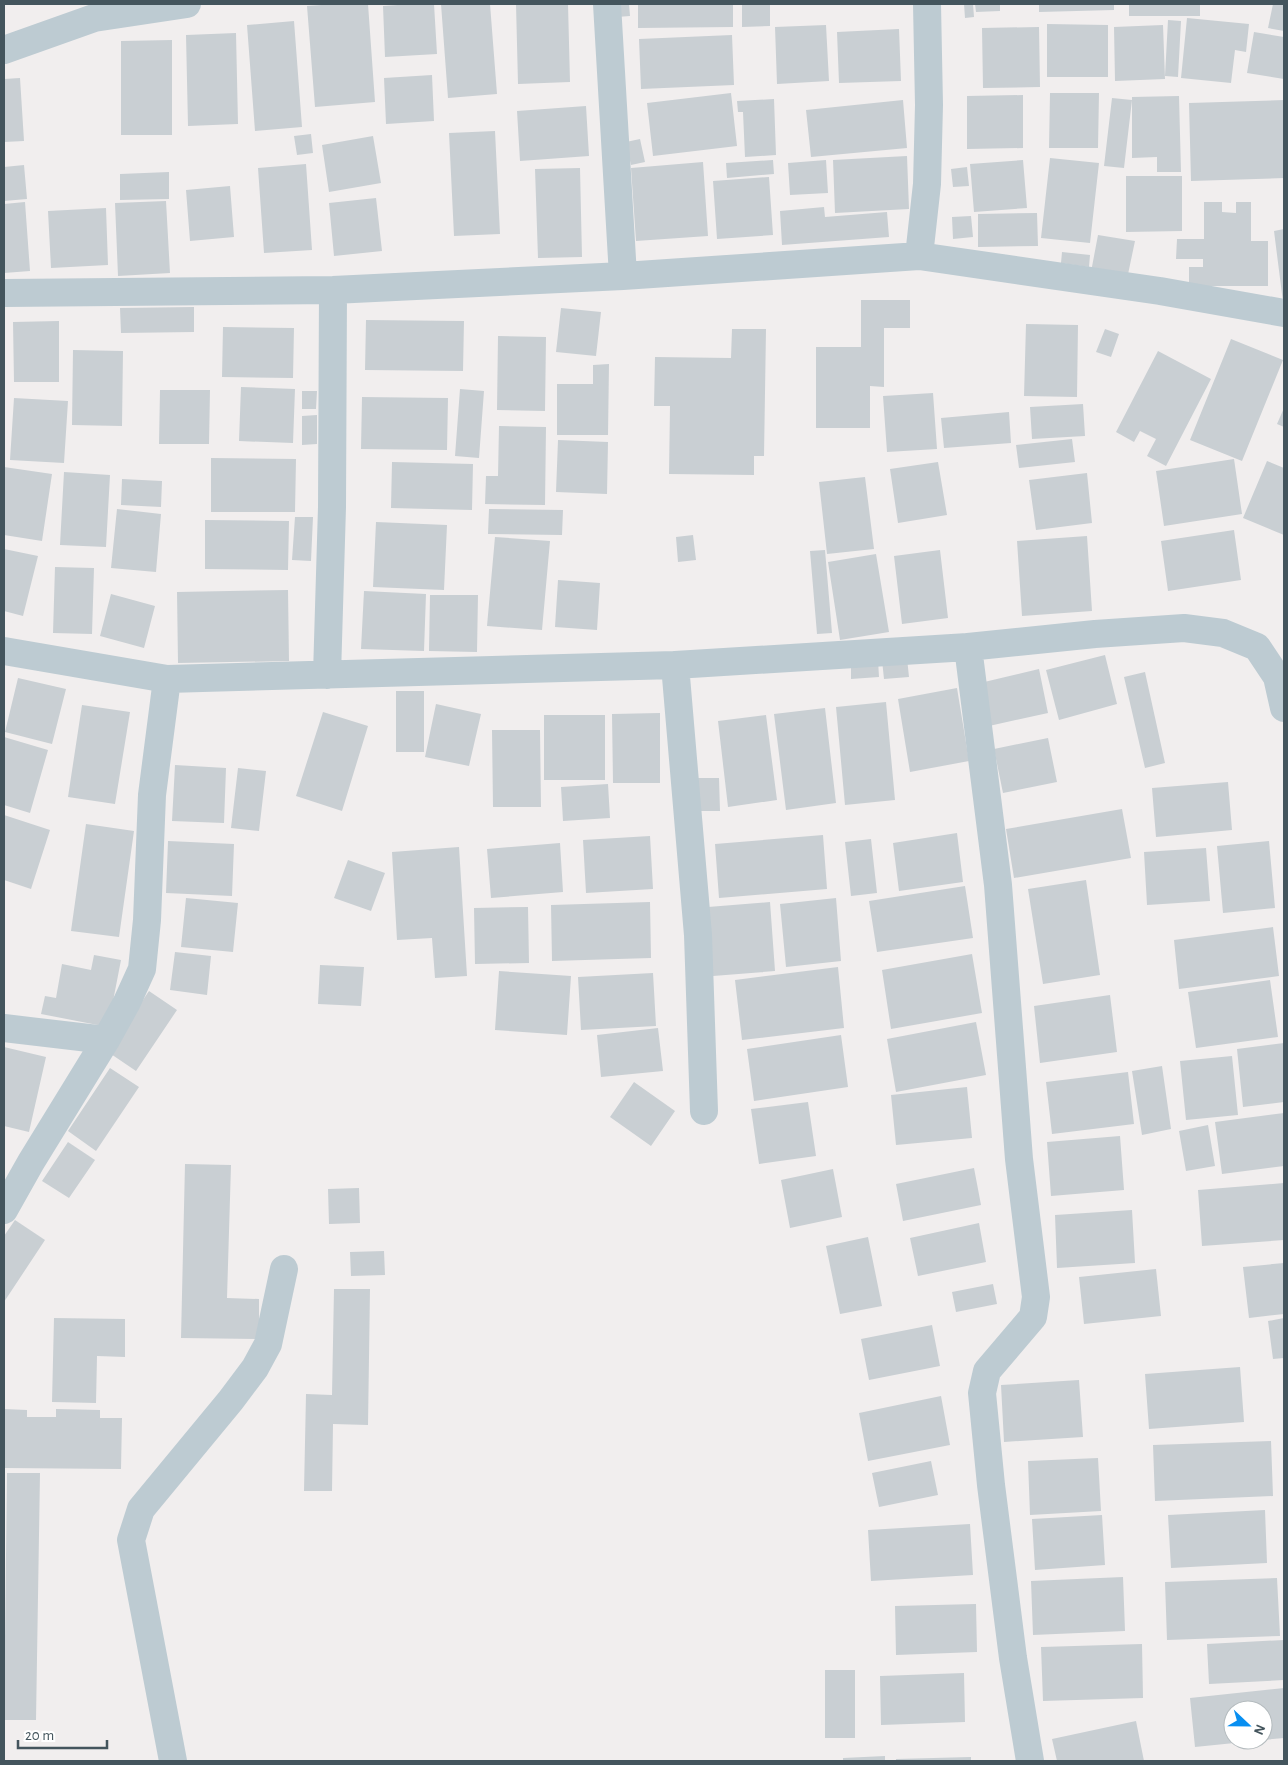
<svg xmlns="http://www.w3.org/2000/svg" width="1288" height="1765" font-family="'Alegreya Sans',sans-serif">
	<rect width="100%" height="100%" fill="#f1eeee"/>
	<!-- building -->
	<path fill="#c9cfd3" d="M336,4H368L375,102L315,107L307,6Z
		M412,4H434L437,54L385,57L383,6Z
		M441,4H490L497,94L448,98Z
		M516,4H568L570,82L518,84Z
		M616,4H629L630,16L617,17Z
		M638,4H733V27L638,28Z
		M742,4H770V26L742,27Z
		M964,4H973L974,17L965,18Z
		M975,4H1000V11L976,12Z
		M1039,4H1114V10L1039,12Z
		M1129,4H1200V16H1129Z
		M1273,4H1284V31L1268,28Z
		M1187,18L1249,24L1246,52L1235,50L1231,83L1181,78Z
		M1168,20L1181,21L1178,77L1165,76Z
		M294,21L302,127L255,131L247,25Z
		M1047,24L1108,25V77H1047Z
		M826,25L829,81L777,84L775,27Z
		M1163,25L1165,79L1115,81L1114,27Z
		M1039,27L1040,87L983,88L982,28Z
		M899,29L901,81L839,83L837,32Z
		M1254,32L1284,37V79L1247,73Z
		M236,33L238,124L188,126L186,35Z
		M732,35L734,85L641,89L639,39Z
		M172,40V135H121V41Z
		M432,75L434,121L386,124L384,78Z
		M20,78L24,141L4,142V79Z
		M731,93L737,146L653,156L647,103Z
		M1050,93H1099L1098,148H1049Z
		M1023,95V148L967,149V96Z
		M1179,96L1181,172H1157V157L1132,158V97Z
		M1112,98L1132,100L1124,168L1104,166Z
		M774,99L776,155L745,157L743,112H738L737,101Z
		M903,100L907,148L811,157L806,110Z
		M1284,100V178L1191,181L1189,103Z
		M586,106L589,156L520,161L517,111Z
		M495,131L500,234L454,236L449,133Z
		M311,134L313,153L297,155L294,136Z
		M373,136L381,183L329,192L322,145Z
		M640,139L645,162L631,165L626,142Z
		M907,156L909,209L835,213L833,160Z
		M1050,158L1099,163L1090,243L1041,238Z
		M773,160L774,174L727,178L726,163Z
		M826,160L828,193L790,195L788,163Z
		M1023,160L1027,208L974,212L970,164Z
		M703,162L708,236L636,241L631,168Z
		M306,164L312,250L264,253L258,168Z
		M24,165L27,199L4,201V167Z
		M967,167L969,186L953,187L951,169Z
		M580,168L582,257L538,258L535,169Z
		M169,172V199L120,200V174Z
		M1126,176H1182V231L1126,232Z
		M769,177L773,235L717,239L713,181Z
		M230,186L234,237L190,241L186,190Z
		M376,198L382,251L334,256L329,203Z
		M166,201L170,273L118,276L115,203Z
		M25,202L30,271L4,273V204Z
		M1204,202H1222V212L1236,213V202H1251V241H1268V286H1189V267H1203V259H1176L1177,239H1204Z
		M824,207L825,217L887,212L889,237L782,245L780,211Z
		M106,208L108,265L51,268L48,211Z
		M1037,213L1038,246L978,247V214Z
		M971,216L973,237L953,239L952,217Z
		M1284,229V302H1283L1274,231Z
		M1098,235L1135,241L1127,279L1091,272Z
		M1062,252L1090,255L1089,267L1061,263Z
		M861,300H910V328H884V387L870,386V428H816V347H861Z
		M194,307V332L121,333L120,308Z
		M561,308L601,312L596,356L556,352Z
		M366,320L464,321L463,371L365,370Z
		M59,321V382H14L13,322Z
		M1026,324L1078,325L1077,397L1024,396Z
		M223,327L294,328L293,378L222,377Z
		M732,329H766L764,456H754V475L669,474L670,406H654L655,357L731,358Z
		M1105,329L1119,334L1111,357L1096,352Z
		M498,336L546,337L545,411L497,410Z
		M1231,339L1283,360L1242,461L1190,440Z
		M73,350L123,351L122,426L72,425Z
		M1158,351L1211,379L1166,466L1147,456L1156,439L1140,431L1134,442L1116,432Z
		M609,364L608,435H557V384H593V365Z
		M241,387L295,389L293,443L239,441Z
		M460,389L484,391L479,458L455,456Z
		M160,390H210L209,444H159Z
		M302,391H317L316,409H302Z
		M933,393L937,449L887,452L883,396Z
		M362,397L448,398L447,450L361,449Z
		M14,398L68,401L64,463L10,460Z
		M1083,404L1085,436L1032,439L1030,407Z
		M1284,408V427L1277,424Z
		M1009,412L1011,443L944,448L941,418Z
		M317,415V444L302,445V416Z
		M499,426L546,427L545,505L485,504L486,476H498Z
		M1072,439L1075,462L1019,468L1016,445Z
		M558,440L608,442L607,494L556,492Z
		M211,458L296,459L295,512H211Z
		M1234,459L1242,514L1164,526L1156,471Z
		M1267,461L1284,468V535L1243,518Z
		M392,462L473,464L472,510L391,508Z
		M938,462L947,515L898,523L890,469Z
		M4,467L52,474L42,541L4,535Z
		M64,472L110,475L106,547L60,545Z
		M1087,473L1092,523L1036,530L1029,480Z
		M865,477L874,549L827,554L819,482Z
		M122,479L162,481L161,507L121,505Z
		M117,509L161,514L156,572L111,568Z
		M489,509L563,510L562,535L488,534Z
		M295,517H313L311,561L292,560Z
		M205,520L289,521L288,570L205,569Z
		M376,522L447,525L444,590L373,587Z
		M1234,530L1241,580L1168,591L1161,541Z
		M693,535L696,560L678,562L676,537Z
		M1087,536L1092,611L1022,616L1017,541Z
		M495,537L550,541L542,630L487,626Z
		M4,549L38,556L23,616L4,611Z
		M825,550L832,633L817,634L810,551Z
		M940,550L948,618L902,624L894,556Z
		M876,554L889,632L840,640L828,562Z
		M55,567L94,568L92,634L53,633Z
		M558,580L600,583L597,630L555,627Z
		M288,590L289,661L178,663L177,592Z
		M364,591L426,594L424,651L361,649Z
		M111,594L155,606L144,648L100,636Z
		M430,595H478L477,652L429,651Z
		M1105,655L1117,704L1059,720L1046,670Z
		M907,658L909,677L884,679L882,660Z
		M878,660L879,677L851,679V662Z
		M1039,669L1048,713L989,726L980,683Z
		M1145,672L1165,763L1145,768L1124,677Z
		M18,678L66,689L52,744L5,732Z
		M957,688L969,761L910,772L898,699Z
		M396,691H424V752H396Z
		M886,702L895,800L845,805L836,707Z
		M436,704L481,714L469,766L425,757Z
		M82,705L130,712L115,804L68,797Z
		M825,708L836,803L786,810L774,714Z
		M323,712L368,726L342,811L296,796Z
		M660,713V783H613L612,714Z
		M544,715H605V780H544Z
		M766,715L777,800L728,807L718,721Z
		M492,730H540L541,807H493Z
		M4,737L48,750L30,813L4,805Z
		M1048,738L1057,782L1003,793L994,749Z
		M175,765L226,768L224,823L172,821Z
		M238,768L266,771L259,831L231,828Z
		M697,778H719L720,811H697Z
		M1228,782L1232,830L1156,837L1152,788Z
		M608,784L610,818L563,821L561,787Z
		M1122,809L1131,858L1014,878L1006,829Z
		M4,815L50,830L31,889L4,880Z
		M86,824L134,831L119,937L71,931Z
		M957,833L963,882L899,891L893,843Z
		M823,835L827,889L719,898L715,844Z
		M650,836L653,889L586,893L583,840Z
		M871,839L877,893L851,896L845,842Z
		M168,841L234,844L232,896L166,893Z
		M1269,841L1275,908L1223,913L1217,846Z
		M560,843L563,892L491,898L487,849Z
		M459,847L467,976L435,978L432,938L397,940L392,852Z
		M1206,848L1210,901L1147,905L1144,852Z
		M348,860L385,873L371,911L334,898Z
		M1086,880L1100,975L1043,984L1028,889Z
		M965,886L973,938L877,952L869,901Z
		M186,898L238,903L233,952L181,947Z
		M836,898L841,961L786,967L780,904Z
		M650,902L651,958L552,961L551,905Z
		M770,902L775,971L713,976L708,907Z
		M528,907L529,963L475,964L474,908Z
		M1273,927L1279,976L1179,989L1174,940Z
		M175,952L211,956L207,995L170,990Z
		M972,954L982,1013L891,1029L882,970Z
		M94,955L121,960L108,1027L41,1014L45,996L56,998L62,964L91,970Z
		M320,965L364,967L361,1006L318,1004Z
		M838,967L844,1028L742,1040L735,980Z
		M499,971L571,976L567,1035L495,1030Z
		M653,973L656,1026L581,1030L578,977Z
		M1270,980L1278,1037L1196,1048L1188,992Z
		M149,991L177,1010L136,1071L108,1052Z
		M1110,995L1117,1052L1040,1063L1034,1006Z
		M976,1022L986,1075L896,1092L887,1039Z
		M658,1028L663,1071L601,1077L597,1035Z
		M841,1035L848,1087L754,1101L747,1049Z
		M1284,1043V1102L1243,1107L1237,1049Z
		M4,1047L46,1057L29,1132L4,1126Z
		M1232,1056L1238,1115L1186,1120L1180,1061Z
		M1162,1066L1171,1129L1142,1135L1132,1071Z
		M110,1068L139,1087L96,1151L68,1131Z
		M1128,1072L1134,1124L1052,1134L1046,1082Z
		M634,1082L675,1111L651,1146L610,1117Z
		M967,1087L972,1138L896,1145L891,1095Z
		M808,1102L816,1156L759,1164L751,1109Z
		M1284,1113V1166L1222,1174L1215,1122Z
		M1208,1125L1215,1166L1186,1171L1179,1131Z
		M1120,1136L1124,1190L1051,1196L1047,1142Z
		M68,1142L95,1160L69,1198L42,1181Z
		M185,1164L231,1165L227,1298L259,1299V1339L181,1338Z
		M974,1168L981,1205L903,1221L896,1184Z
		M833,1169L842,1217L790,1228L781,1180Z
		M1284,1183V1240L1202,1246L1198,1190Z
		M359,1188L360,1223L329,1224L328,1189Z
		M1132,1210L1135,1263L1057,1268L1055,1215Z
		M15,1220L45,1240L4,1302V1236Z
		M979,1223L986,1262L918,1276L910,1238Z
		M868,1237L882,1306L840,1314L826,1246Z
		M384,1251L385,1275L351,1276L350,1252Z
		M1284,1263V1314L1249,1318L1243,1267Z
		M1156,1269L1161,1316L1084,1324L1079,1277Z
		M993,1284L997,1304L956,1312L952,1292Z
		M334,1289H370L368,1425L333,1424L332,1491H304L306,1394L332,1395Z
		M54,1318L125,1319V1357L97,1356L96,1403L52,1402Z
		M1284,1318V1358L1273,1359L1268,1321Z
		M932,1325L940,1366L869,1380L861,1339Z
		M1240,1367L1244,1422L1149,1429L1145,1374Z
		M1079,1380L1083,1437L1004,1442L1001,1385Z
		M941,1396L950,1445L868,1461L859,1413Z
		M4,1409L27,1410V1417H56V1409L100,1410V1418H122L121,1469L4,1468Z
		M1271,1441L1273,1496L1155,1501L1153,1445Z
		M1098,1458L1101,1511L1030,1515L1028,1461Z
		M931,1461L938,1495L879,1507L872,1473Z
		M7,1473H40L36,1720H4Z
		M1265,1510L1267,1563L1171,1568L1168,1515Z
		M1102,1515L1105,1565L1035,1570L1032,1519Z
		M970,1524L973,1575L871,1581L868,1530Z
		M1123,1577L1125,1631L1033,1635L1031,1581Z
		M1277,1578L1280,1636L1167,1640L1165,1582Z
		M976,1604L977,1652L896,1655L895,1606Z
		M1284,1640V1680L1209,1684L1207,1644Z
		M1142,1644L1143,1698L1043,1701L1041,1647Z
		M825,1670H855V1738H825Z
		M964,1673L965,1722L881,1725L880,1676Z
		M1284,1688V1738L1263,1740V1710H1233V1740H1254V1741L1195,1747L1190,1698Z
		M1136,1721L1144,1761H1057L1052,1739Z
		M885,1756V1761H843V1758Z
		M971,1757V1761H896V1759Z"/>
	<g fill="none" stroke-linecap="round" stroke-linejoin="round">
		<!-- minor -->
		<path stroke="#bdcbd2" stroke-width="28" d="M607,4L623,276
			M4,50L94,18L187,4
			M919,256L927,184L929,105L927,4
			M4,293L333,290L623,276L919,256L1160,291L1284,313
			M968,647L998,885L1019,1159L1036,1297L1033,1317L987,1371L982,1393L991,1485L1013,1658L1030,1761
			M4,651L167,679L675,665L968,647L1095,634L1184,628L1223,633L1257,647L1277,677L1284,708
			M675,665L698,935L704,1111
			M327,675L332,507L333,290
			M4,1028L106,1040
			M4,1210L31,1162L106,1040L127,1002L142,969L147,920L152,795L167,679
			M173,1761L131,1540L141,1509L231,1400L255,1368L268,1344L284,1269"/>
	</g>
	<!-- border -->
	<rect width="1288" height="1765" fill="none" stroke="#44555d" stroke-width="10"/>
	<!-- north arrow -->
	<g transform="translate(1248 1725) rotate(112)"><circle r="24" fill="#ffffff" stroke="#b4bbbe"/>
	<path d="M0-4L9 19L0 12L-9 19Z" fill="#088ff1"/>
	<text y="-8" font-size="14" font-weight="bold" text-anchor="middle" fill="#44555d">N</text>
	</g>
	<!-- scale -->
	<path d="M18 1740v8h89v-8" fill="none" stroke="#44555d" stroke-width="2.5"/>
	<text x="25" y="1740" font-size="15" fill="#44555d" stroke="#ffffff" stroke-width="4" paint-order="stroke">20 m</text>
</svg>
